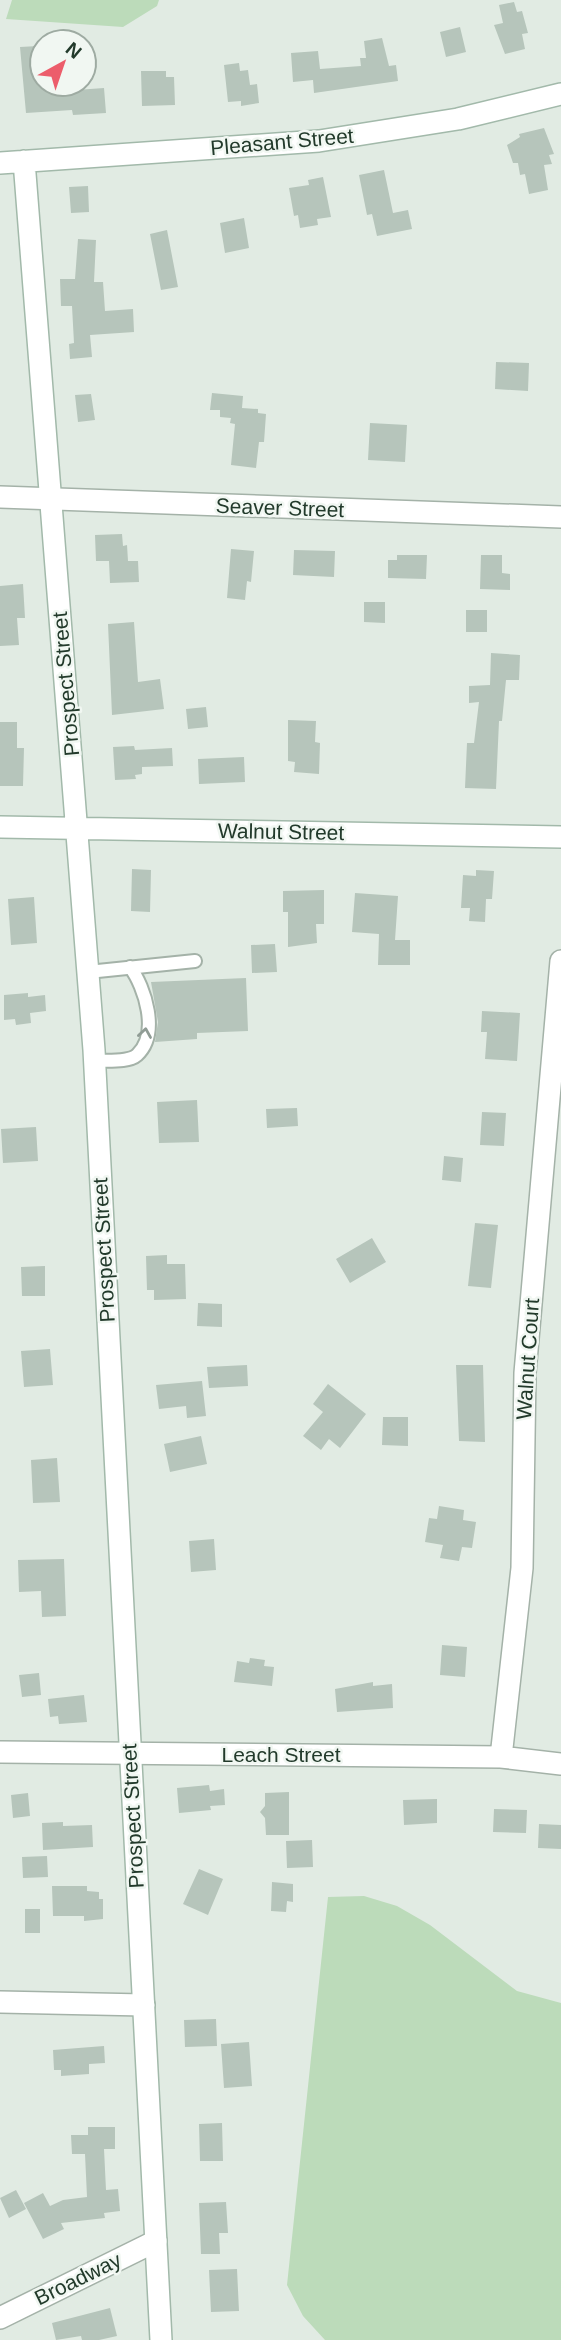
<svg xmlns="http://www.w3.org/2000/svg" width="561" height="2340" font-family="Arial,sans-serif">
	<rect width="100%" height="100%" fill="#e1ebe3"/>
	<!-- green -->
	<path fill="#bcdbba" d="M12,0H159L157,6L123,27L6,19Z
		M364,1896L397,1906L430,1925L517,1991L561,2003V2340H325L303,2316L287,2285L328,1897Z"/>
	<!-- building -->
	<path fill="#b6c5bb" d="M514,2L517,12L522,11L528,33L522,34L525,49L505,54L494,25L503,23L499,5Z
		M460,27L466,52L446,57L440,32Z
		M382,38L389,66L396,65L398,81L314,93L313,80L293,82L291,53L318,51L320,69L361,66L360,58H366L364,41Z
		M38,46V52H42V84H48L49,92L104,88L106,113L73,115L72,110L26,113L20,47Z
		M239,63L240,71L248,70L250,85L257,84L259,103L241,106V101L228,102L224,65Z
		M141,71H166V77H174L175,105L142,106Z
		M544,128L554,154L549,155L552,164L544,165L548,190L529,194L525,174L520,175L518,163H513L507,145L520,137L519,134Z
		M384,170L393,213L408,210L412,229L377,236L372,214L367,215L359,175Z
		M323,177L331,217L317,219L318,225L300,228L298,215L294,216L289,188L309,185L308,180Z
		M88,186L89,212L71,213L69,187Z
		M244,218L249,248L225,253L220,223Z
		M167,230L178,287L161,290L150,234Z
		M78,239L96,240L94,282H103L105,311L133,309L134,332L90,335L92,357L70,359L69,344L74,343L72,306H61L60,279H75Z
		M496,362L529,363L528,391L495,389Z
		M212,393L243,396L242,408L258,409V413L266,414L264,442H259L256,468L231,465L235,424L230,423L231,418L220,417V410H210Z
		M91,394L95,420L78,422L75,395Z
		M370,423L407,425L405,462L368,460Z
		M122,534L123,546L127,545L128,561H138L139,582L110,583L109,561H96L95,535Z
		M231,549L254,551L251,582L247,581L245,600L227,598Z
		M294,550L335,551L334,577L293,575Z
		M397,555H427L426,579L388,578V560H397Z
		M481,555H502V573L510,574V590L480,589Z
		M23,584L25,618H17L19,645L0,646V586Z
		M364,602H385V623L364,622Z
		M466,610H487V632H466Z
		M134,622L138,682L160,679L164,709L112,715L108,624Z
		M491,653L520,655L519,680H506L502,721H499L496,789L465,788L467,743H474L479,702L469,703V686L490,685Z
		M206,707L208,727L188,729L186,709Z
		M288,720L316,721L315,742L320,743L319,774L294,772L295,762L288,761Z
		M0,722H17V748H24L23,786H0Z
		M134,746L135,750L172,748L173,766L142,767V774L135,775L136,779L115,780L113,747Z
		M244,757L245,782L199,784L198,759Z
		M132,869L151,870L150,912L131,911Z
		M476,870L494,871L492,899H486L485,922L469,921L470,908H461L463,875L476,876Z
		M324,890V924H316L317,943L288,947V912H283V891Z
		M355,893L398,896L395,940H410V965H378L379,934L352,932Z
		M34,897L37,943L11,945L8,899Z
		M275,944L277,972L252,973L251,945Z
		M246,978L248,1031L197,1033V1039L155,1042L158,1022L151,982Z
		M28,993V997L45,995L46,1011L30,1013L31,1023L16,1025L15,1019L4,1020V995Z
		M482,1011L520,1013L517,1061L485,1059L487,1032H481Z
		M197,1100L199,1142L159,1143L157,1102Z
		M297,1108L298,1126L267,1128L266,1109Z
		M482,1112L506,1113L504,1146L480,1145Z
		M36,1127L38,1161L3,1163L1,1129Z
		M444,1156L463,1158L461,1182L442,1180Z
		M475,1223L498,1225L491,1288L468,1286Z
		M372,1238L386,1262L350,1283L336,1259Z
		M167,1255V1264H185L186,1299L154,1300V1290H147L146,1256Z
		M45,1266V1296H22L21,1267Z
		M198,1303L222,1304V1327L197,1326Z
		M50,1349L53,1385L24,1387L21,1351Z
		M247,1365L248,1386L209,1388L207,1367Z
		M456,1365H483L485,1442L459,1441Z
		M202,1381L206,1416L187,1418L186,1406L159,1409L156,1385Z
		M328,1384L366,1414L340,1448L329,1439L321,1450L303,1436L323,1412L313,1404Z
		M383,1417H408V1446L382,1445Z
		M201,1436L207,1464L170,1472L164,1444Z
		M57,1458L60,1502L33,1503L31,1460Z
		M439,1506L464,1510L463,1520L476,1522L472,1548L462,1547L459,1561L440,1558L443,1545L425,1542L429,1518L437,1519Z
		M214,1539L216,1570L191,1572L189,1541Z
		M64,1559L66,1616L42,1617L41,1591L19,1592L18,1560Z
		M442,1645L467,1647L465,1677L440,1675Z
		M250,1658L265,1660L264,1666L274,1667L272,1686L234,1682L237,1661L249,1663Z
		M39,1673L41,1695L22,1697L19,1675Z
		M373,1682V1686L392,1684L393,1708L337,1712L335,1689Z
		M84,1695L87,1722L59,1724L58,1716L50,1717L48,1699Z
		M209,1785L210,1791L224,1789L225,1805L210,1806L211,1810L179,1813L177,1788Z
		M289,1792V1835H266L265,1818L260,1812L265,1806V1793Z
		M28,1793L30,1816L13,1818L11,1795Z
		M437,1799V1823L404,1825L403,1800Z
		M494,1809L527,1810L526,1833L493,1832Z
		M63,1822V1826L92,1825L93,1847L43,1850L42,1823Z
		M539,1824L561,1825V1849L538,1848Z
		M312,1840L313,1867L287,1868L286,1841Z
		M47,1856L48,1877L23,1878L22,1857Z
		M199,1869L223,1879L208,1915L183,1904Z
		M272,1882L293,1884V1902L287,1901L286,1912L271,1911Z
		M52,1886H87V1891L99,1892V1899H103V1919L84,1921V1916H53Z
		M25,1909H40V1933H25Z
		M216,2019L217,2046L185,2047L184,2020Z
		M249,2042L252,2086L224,2088L221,2044Z
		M104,2046L105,2063L89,2064V2074L61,2076V2070H54L53,2050Z
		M222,2123L223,2161H200L199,2124Z
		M88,2127H115V2149H104L106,2190L118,2189L120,2211L104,2213L105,2218L61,2223L64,2229L43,2239L24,2203L43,2193L50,2206L63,2200L87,2197L85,2154H72L71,2135H88Z
		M16,2190L26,2209L9,2218L0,2198Z
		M226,2202L228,2233H219L220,2254H201L199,2203Z
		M237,2269L239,2311L211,2312L209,2270Z
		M110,2308L117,2336L99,2340H82L81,2336L56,2340L52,2323Z"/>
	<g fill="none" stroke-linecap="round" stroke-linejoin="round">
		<!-- lane casing -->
		<g stroke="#a4b2a8" stroke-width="16">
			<path id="lane" d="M88,972L195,961
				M94,1061C106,1060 128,1063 137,1055C160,1034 145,987 130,967"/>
		</g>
		<!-- street casing -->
		<g stroke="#a4b2a8" stroke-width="24">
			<path id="street" d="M0,497L561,517
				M0,1752L501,1757L561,1764
				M501,1757L522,1568L525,1373L561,961
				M0,2002L144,2005
				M0,2318L156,2241"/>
		</g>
		<!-- secondary casing -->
		<g stroke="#a2b9aa" stroke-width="24">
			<path id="secondary" d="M24,161L94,1050L161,2340
				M0,163L319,141L458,119L561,94
				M0,827L561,837"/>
		</g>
		<!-- lane -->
		<use href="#lane" stroke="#fff" stroke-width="12"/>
		<!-- street -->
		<use href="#street" stroke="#fff" stroke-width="21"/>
		<!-- secondary -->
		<use href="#secondary" stroke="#fff" stroke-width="21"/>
	</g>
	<!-- one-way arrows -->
	<defs><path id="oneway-chevron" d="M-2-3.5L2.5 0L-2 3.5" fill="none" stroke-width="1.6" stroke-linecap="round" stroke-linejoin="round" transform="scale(1.75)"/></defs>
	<use stroke="#909c95" href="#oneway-chevron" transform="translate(145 1033) rotate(-81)"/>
	<g text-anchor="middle" stroke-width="5" stroke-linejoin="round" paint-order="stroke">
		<!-- street labels -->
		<g font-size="21" fill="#223a2b" stroke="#f1f7f2">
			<text transform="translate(282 142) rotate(-5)" y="7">Pleasant Street</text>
			<text transform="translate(280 508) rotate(2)" y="7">Seaver Street</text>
			<text transform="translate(66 684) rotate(-95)" y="7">Prospect Street</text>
			<text transform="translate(281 832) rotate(1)" y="7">Walnut Street</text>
			<text transform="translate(104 1250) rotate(-93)" y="7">Prospect Street</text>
			<text transform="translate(528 1359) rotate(-86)" y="7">Walnut Court</text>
			<text x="281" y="1762">Leach Street</text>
			<text transform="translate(133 1816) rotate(-93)" y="7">Prospect Street</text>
			<text transform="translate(78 2279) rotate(-26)" y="7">Broadway</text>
		</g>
	</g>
	<!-- north arrow -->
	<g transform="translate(63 63) rotate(40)"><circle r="33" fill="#f1f7f2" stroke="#9eaba2" stroke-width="2"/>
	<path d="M0-5L12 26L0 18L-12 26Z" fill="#ec5d6b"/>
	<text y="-10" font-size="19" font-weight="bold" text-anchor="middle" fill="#223a2b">N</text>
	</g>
</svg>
